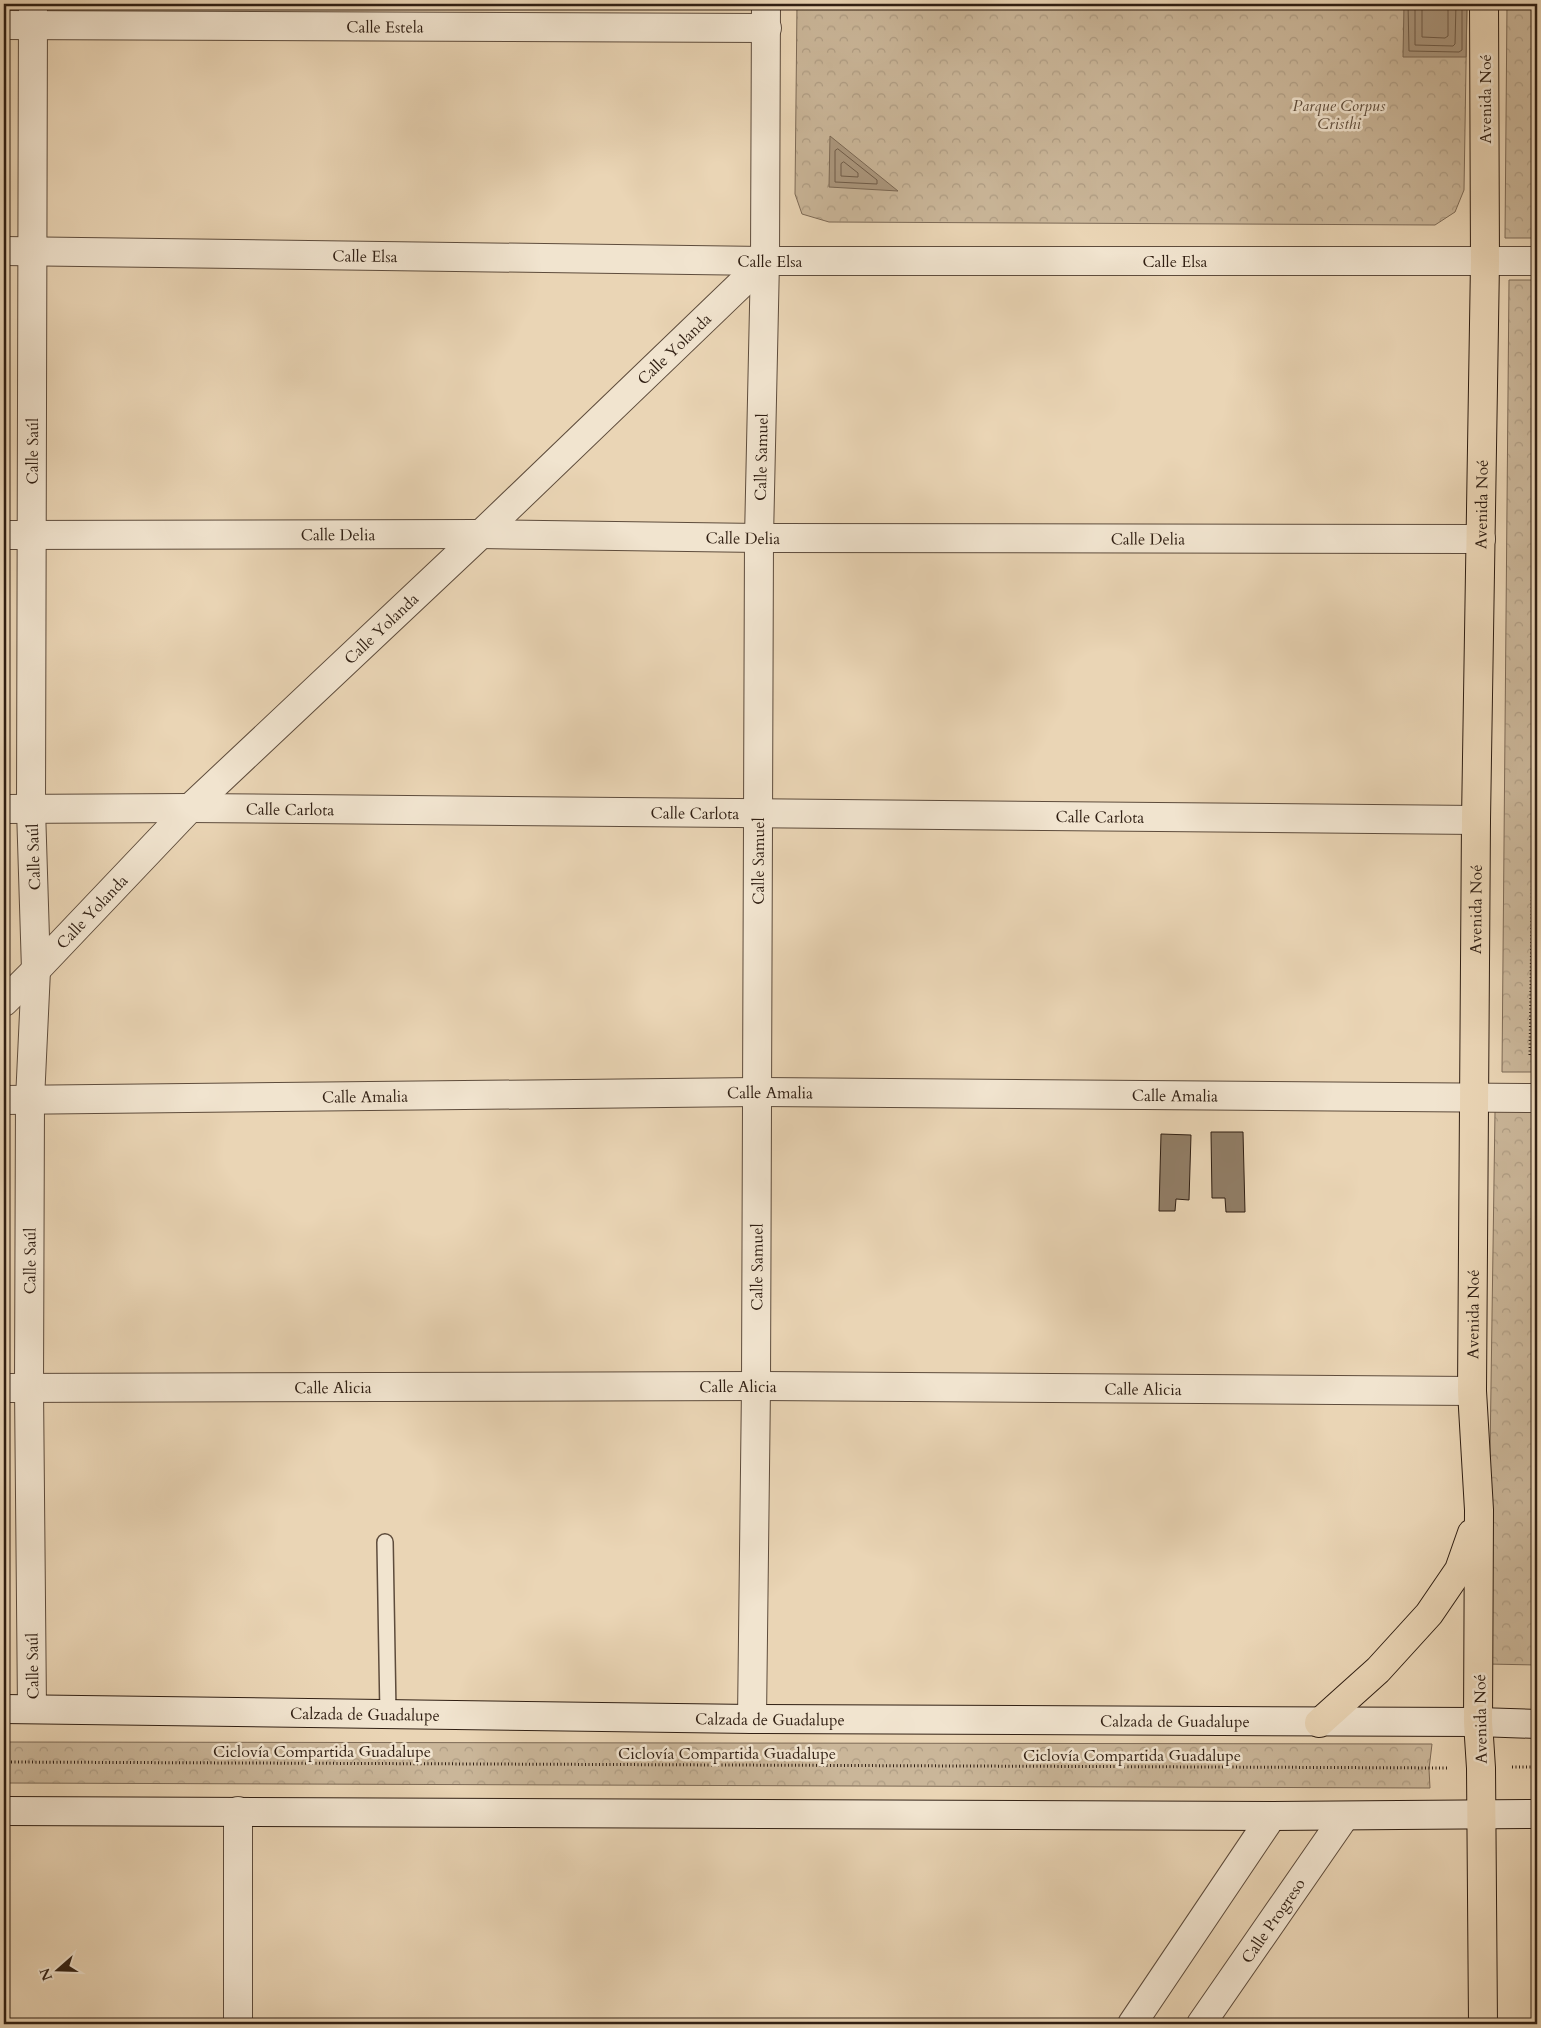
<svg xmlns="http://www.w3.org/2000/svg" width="1541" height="2028" font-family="Cardo,serif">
	<defs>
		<pattern id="forest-crowns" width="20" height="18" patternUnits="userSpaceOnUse" patternTransform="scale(1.25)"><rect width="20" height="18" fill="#cab699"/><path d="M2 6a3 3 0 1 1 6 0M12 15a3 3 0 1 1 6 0" fill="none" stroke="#ae9c83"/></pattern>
	</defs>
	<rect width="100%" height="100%" fill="#ead5b5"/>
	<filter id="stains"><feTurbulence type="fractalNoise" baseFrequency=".004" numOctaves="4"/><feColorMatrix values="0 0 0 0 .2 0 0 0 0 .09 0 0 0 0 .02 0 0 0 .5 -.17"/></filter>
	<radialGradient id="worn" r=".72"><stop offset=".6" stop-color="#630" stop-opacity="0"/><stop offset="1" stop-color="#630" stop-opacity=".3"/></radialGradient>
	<!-- forest -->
	<path fill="url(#forest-crowns)" stroke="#7d6a56" d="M797,4H1467L1464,190L1455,212L1435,225L829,222L802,214L795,194Z
		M1507,4H1537V238H1505Z
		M1509,280H1537V1072H1502Z
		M1495,1111L1537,1112V1665L1487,1664Z
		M4,1742L1432,1744L1429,1769L1430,1788L4,1783Z"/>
	<!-- water -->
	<path fill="#ab977e" stroke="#7a6753" d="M1404,4H1467L1466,57H1403Z
		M830,136L898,191L829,187Z"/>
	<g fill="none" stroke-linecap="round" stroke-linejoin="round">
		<!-- shore -->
		<path stroke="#6e5b48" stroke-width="1" d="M1408,4L1409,51L1459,52L1462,50V4
			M1415,4V45L1453,46L1455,44L1456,4
			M1422,4V37L1445,38L1448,36V4
			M838,149L877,180V184L835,182V151Z
			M844,162L858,173V177L841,176V164Z"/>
	</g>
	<!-- building -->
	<path fill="#917e67" stroke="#301f13" d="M1211,1132H1243L1245,1212H1226L1225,1198H1212Z
		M1161,1134L1191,1135L1189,1200L1176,1199L1175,1211H1159Z"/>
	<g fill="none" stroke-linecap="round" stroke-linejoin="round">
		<!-- service casing -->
		<g stroke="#5e4c3c" stroke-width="18">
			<path id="service" d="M385,1542L388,1714"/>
		</g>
		<!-- minor casing -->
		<g stroke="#5e4c3c" stroke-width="30">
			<g id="minor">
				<path id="s1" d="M4,25L767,28"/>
				<path id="s2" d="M4,251L765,261H1537"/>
				<path id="s3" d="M4,535L481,534L759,538L1481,539"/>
				<path id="s4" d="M4,809L190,808L1476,820"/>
				<path id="s5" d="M4,1002L36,970L190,808L481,534L765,261"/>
				<path id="s6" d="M4,1100L756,1092L1537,1098"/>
				<path id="s7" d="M4,1388L756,1386L1472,1391"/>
				<path id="s8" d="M32,1709L29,1388L30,1100L36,970L31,809L33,4"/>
				<path id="s9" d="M752,1719L756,1386L759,538L765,261L766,4"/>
				<path d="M238,1811V2024"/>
				<path d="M1132,2024L1272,1816"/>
				<path id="s10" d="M1201,2024L1345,1816"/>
			</g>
		</g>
		<!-- secondary casing -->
		<g stroke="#301f13" stroke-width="30">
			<g id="secondary">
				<path id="s11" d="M4,1709L752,1719L1478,1722L1537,1724"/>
				<path d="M4,1811L1272,1816L1537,1814"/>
			</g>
		</g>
		<!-- primary casing -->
		<g stroke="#301f13" stroke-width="30">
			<g id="primary">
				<path d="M1319,1723L1378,1670L1429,1614L1459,1570L1472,1533"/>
				<path id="s12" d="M1483,2024L1481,1768L1478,1722L1479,1510L1472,1391L1476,820L1485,262L1484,4"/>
			</g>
		</g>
		<!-- path -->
		<path stroke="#301f13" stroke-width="3" stroke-dasharray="1 2.5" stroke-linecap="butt" d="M1530,1055L1537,572
			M4,1762L1448,1768
			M1512,1767H1537"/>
		<!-- service -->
		<use href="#service" stroke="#f1e4cf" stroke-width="15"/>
		<!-- minor -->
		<use href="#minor" stroke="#f1e4cf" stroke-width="28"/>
		<!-- secondary -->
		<use href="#secondary" stroke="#f1e4cf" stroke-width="28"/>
		<!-- primary -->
		<use href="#primary" stroke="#ead5b5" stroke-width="28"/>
	</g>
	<g text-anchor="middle" stroke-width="5" stroke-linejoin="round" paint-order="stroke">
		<!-- street labels -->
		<g font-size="16" fill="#301f13" stroke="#f1e4cf">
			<text dy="6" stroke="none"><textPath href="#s1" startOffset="381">Calle Estela</textPath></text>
			<text transform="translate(1485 99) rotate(-90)" y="6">Avenida Noé</text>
			<text dy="6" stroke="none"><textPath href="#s2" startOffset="361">Calle Elsa</textPath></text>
			<text dy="6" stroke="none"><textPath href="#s2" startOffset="766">Calle Elsa</textPath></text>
			<text dy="6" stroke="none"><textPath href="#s2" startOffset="1171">Calle Elsa</textPath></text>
			<text dy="6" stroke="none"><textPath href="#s5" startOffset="936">Calle Yolanda</textPath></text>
			<text dy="6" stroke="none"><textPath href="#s8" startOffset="1258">Calle Saúl</textPath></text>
			<text dy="6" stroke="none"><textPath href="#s9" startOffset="1262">Calle Samuel</textPath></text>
			<text dy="6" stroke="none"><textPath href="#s12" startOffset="1520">Avenida Noé</textPath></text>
			<text dy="6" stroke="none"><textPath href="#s3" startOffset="334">Calle Delia</textPath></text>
			<text dy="6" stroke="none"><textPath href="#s3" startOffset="739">Calle Delia</textPath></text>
			<text dy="6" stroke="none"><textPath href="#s3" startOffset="1144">Calle Delia</textPath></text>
			<text dy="6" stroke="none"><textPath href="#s5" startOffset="531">Calle Yolanda</textPath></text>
			<text dy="6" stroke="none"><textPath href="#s4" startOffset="286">Calle Carlota</textPath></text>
			<text dy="6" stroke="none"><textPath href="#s4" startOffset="691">Calle Carlota</textPath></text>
			<text dy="6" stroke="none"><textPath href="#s4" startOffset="1096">Calle Carlota</textPath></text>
			<text transform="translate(33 857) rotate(-92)" y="6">Calle Saúl</text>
			<text dy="6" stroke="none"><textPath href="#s9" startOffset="858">Calle Samuel</textPath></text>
			<text dy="6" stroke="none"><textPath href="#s12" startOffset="1115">Avenida Noé</textPath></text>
			<text dy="6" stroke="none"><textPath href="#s5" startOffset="126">Calle Yolanda</textPath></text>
			<text dy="6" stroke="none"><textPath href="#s6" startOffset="766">Calle Amalia</textPath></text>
			<text dy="6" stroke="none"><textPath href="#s6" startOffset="1171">Calle Amalia</textPath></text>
			<text dy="6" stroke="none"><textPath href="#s6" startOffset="361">Calle Amalia</textPath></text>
			<text dy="6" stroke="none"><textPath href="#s8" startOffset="448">Calle Saúl</textPath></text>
			<text dy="6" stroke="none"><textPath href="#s9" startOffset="452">Calle Samuel</textPath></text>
			<text dy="6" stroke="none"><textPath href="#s12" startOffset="710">Avenida Noé</textPath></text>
			<text dy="6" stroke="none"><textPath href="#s7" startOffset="734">Calle Alicia</textPath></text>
			<text dy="6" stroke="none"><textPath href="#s7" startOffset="329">Calle Alicia</textPath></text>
			<text dy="6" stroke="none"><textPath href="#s7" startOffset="1139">Calle Alicia</textPath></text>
			<text transform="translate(32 1666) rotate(-91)" y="6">Calle Saúl</text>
			<text dy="6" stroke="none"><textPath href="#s11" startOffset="361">Calzada de Guadalupe</textPath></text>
			<text dy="6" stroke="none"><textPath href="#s11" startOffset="766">Calzada de Guadalupe</textPath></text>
			<text transform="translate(1480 1719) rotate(-91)" y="6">Avenida Noé</text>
			<text dy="6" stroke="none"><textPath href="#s11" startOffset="1171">Calzada de Guadalupe</textPath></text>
			<text x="322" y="1757">Ciclovía Compartida Guadalupe</text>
			<text x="727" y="1759">Ciclovía Compartida Guadalupe</text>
			<text x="1132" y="1761">Ciclovía Compartida Guadalupe</text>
			<text dy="6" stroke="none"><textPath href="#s10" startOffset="126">Calle Progreso</textPath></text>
		</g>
		<!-- park labels -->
		<g font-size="16" font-style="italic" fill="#5e4c3b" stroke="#f1e4cf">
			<text x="1339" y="111">Parque Corpus<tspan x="1339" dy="18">Cristhi</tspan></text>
		</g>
	</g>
	<!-- margin -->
	<rect width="1541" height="2028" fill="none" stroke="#ead5b5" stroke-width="20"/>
	<rect x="5" y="5" width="1531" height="2018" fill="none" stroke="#301f13" stroke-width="2.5"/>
	<rect x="10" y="10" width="1521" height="2008" fill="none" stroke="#301f13"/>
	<!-- north arrow -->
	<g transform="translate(58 1970) rotate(250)" stroke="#f1e4cf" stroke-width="4" paint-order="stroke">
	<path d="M0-4L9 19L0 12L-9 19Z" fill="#301f13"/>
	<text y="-8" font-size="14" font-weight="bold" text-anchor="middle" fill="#301f13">N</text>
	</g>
	<rect width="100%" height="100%" filter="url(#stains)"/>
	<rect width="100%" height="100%" fill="url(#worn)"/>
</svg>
